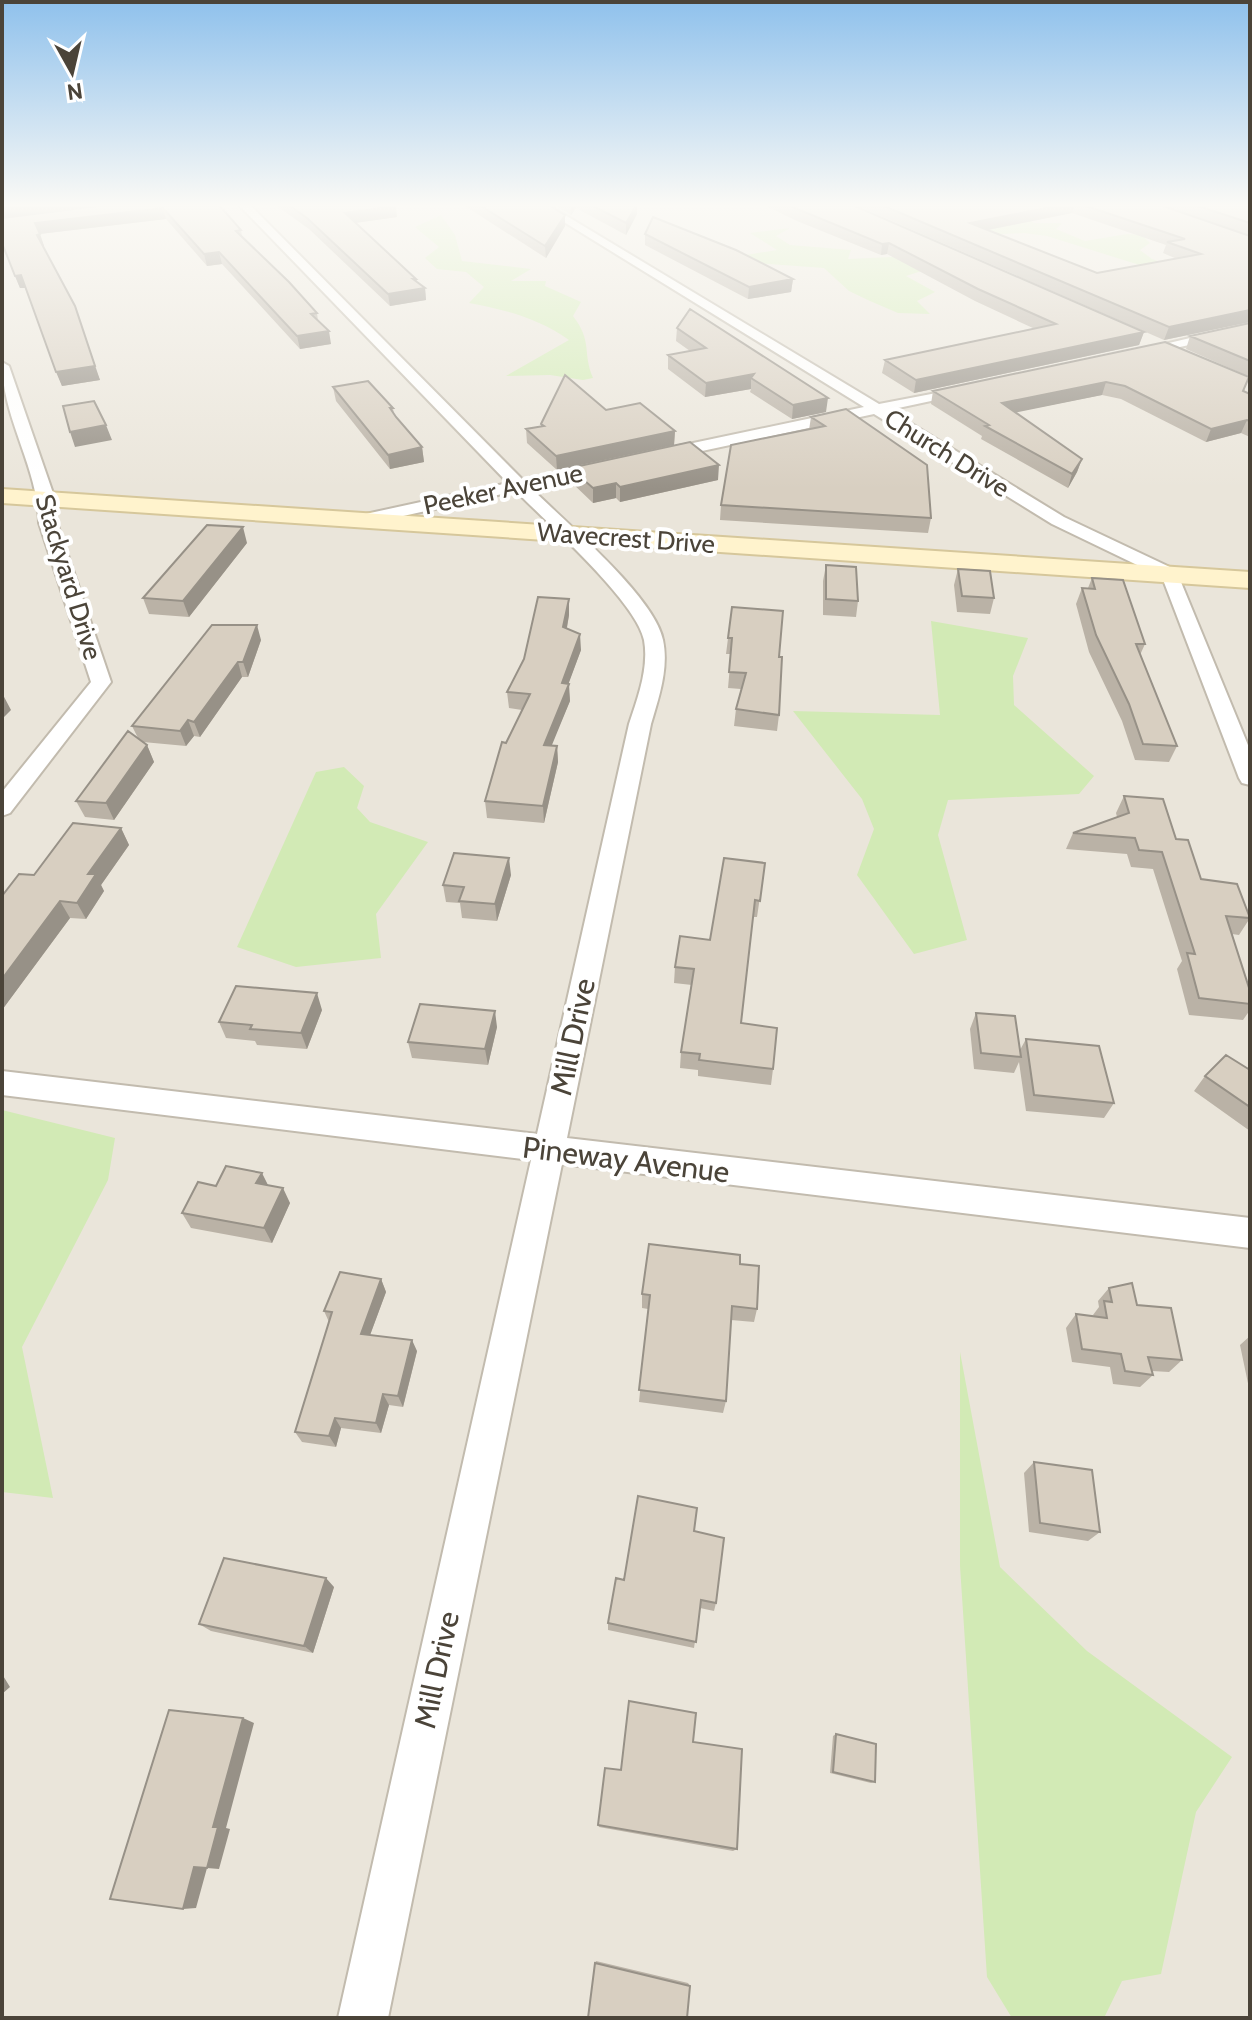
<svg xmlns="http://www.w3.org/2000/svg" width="1252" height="2020" font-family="Cabin,sans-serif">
	<rect width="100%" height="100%" fill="#f6f3ec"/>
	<!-- residential -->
	<path fill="#eae5da" d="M2,206H1250V2018H2Z"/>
	<!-- green -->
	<path fill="#d2eab5" d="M1018,212L1034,223H1062L1056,229L1085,241L1127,234L1142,235L1150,243L1140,250L1152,259L1175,267L1165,273L1047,236L1024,233L929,238L904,225Z
		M441,215L455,235L462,261L531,269L511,281H546L545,286L581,302L573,316C593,342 582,352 593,378L583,380L550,375L506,376L569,340C538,318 506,310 469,303L484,287L466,272L437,269L425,258L439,247L415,227Z
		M790,228L776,236L790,245L851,250L848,259L914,256L934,267L906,276L935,292L917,301L930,314L898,313L870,301L849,291L824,268L715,260L777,250L750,233Z
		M931,621L1028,638L1013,676L1014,705L1094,776L1079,794L948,800L938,835L967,940L914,954L857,875L874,829L862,799L793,711L940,715Z
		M344,767L364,786L357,808L370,822L428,842L376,914L381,958L296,967L237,947L316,772Z
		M2,1110L115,1138L108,1180L22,1347L53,1498L2,1492Z
		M960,1352L1000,1567L1087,1651L1232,1757L1196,1812L1161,1974L1122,1981L1104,2018H1012L987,1977L960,1566Z"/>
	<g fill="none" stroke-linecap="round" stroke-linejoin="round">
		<!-- street casing -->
		<g stroke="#c2bbae" stroke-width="4">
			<path id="street" d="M240,206H251L523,480L608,461L616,466L614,469L531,488C564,521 655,597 663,640C669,668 659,697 651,724L567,1138L1250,1218V1248L562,1164L388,2018H338L531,1160L2,1095V1071L537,1134L629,724C638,697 649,668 644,640C636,601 546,522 516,491L367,524L361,523L358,519L361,515L508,483Z
				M538,206H550L879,404L973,386V392L889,410L1064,517L1176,570L1250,750V785L1242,783L1239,778L1162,577L1052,524L874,414L660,460L654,458V452L660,450L864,407Z
				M1250,324V332L1133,357L1126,353Z
				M2,362L9,366L55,499L57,523L111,682L10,813L2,816V792L91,682L39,523C38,467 2,418 2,362Z"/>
		</g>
		<!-- secondary casing -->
		<g stroke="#d6c79b" stroke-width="4">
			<path id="secondary" d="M2,489L1250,572V588L2,503Z"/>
		</g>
		<!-- street -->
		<use href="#street" fill="#fff" fill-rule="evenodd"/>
		<!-- secondary -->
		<use href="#secondary" fill="#fff3cd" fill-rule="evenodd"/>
	</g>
	<!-- wall -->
	<path fill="#bab2a6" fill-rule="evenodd" d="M2,206H220L241,230L242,236L317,313L318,321L331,344L300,349L222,264L207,266L166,219L40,234L44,246H43L100,380L62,386L25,288H20L2,244Z
		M277,206H395L397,217L355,223L416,279L417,282L425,288L426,300L390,306L309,229Z
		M465,206H550L565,215V226L546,258Z
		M556,206H637V214L626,235L576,208L571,215Z
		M766,206H855L1144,332L1139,345L914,393L882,373L885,360L1035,329L975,301L887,254L881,255L797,221Z
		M858,206H1250V322L1164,340ZM1072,213L1166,245L1163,253L1177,259L1097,273L988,230Z
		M645,234L793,279L791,292L748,299L645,245Z
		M1250,323V377L1186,349L1190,336Z
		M677,328L826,412L792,419L750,392L751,389L705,397L668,369V355L690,351L676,341Z
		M1165,342L1250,394V437L1241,433L1206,442L1121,399L1102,395L1015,412L1082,459L1077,472L1068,488L981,439L982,436L931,404L933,391Z
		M333,387L393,408L394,415L422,447L424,462L390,469L336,401Z
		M846,409L931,518L928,533L720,520L721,505L809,430L811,417Z
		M606,410L675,431L674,445L557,470L527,443L526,429L541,427V424Z
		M570,468L718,480L620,502L616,498L593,503L571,482Z
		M247,543L189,617L149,614L143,598Z
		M826,565L858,601L856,617L823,615V581Z
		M958,569L994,598L990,614L957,612L954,585Z
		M1092,578L1145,644L1140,655L1177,746L1169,762L1135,760L1122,721L1089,652L1076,604L1082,588H1088Z
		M569,599V615L567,628L581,650L568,684L570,701L551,745L557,746L558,762L544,823L487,818L485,801L506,743L522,710L509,708L507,692Z
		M732,607L779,657V715L777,731L734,726L736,709L741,689L728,688L731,654H726Z
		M261,640L248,677H242L200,737L194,736L186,746L143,742L147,745L154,762L114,820L85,817L76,801L138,738L132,726Z
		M1124,796L1176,839L1201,879L1250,918L1239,935L1232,934L1250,991V1010L1243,1020L1189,1015L1177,969L1182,961L1153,869L1131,867L1127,854L1066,849L1073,833L1117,817L1116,813Z
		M121,828L129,845L101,885L104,891L86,919L70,918L2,1010V896L34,875Z
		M765,863L757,917H753L741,1023L773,1069L771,1085L698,1076V1070L680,1068L681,1052L692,985L674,983L675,967L710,940Z
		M511,875L497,921L462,918L460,903L446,902L443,885Z
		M322,1010L307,1049L257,1045L255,1041L226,1038L219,1022Z
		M976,1013L1020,1050L1026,1039L1114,1103L1104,1118L1026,1111L1019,1062L1014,1073L974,1069L970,1029Z
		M497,1027L488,1065L412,1058L408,1042Z
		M1250,1070V1131L1194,1091L1205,1076Z
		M268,1185L290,1203L272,1243L191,1228L182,1213L216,1186Z
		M740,1264L757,1309L754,1322L731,1320L726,1401L723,1413L639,1402L648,1309L642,1308V1294Z
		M381,1279L386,1292L370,1335L417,1351L403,1407L389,1405L381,1433L341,1428L336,1447L302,1442L295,1432L329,1322L324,1311Z
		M1109,1288L1137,1305L1182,1360L1169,1372L1152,1371L1153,1375L1140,1387L1113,1384L1110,1367L1072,1362L1066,1328L1076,1314L1094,1316L1093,1315L1099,1307L1098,1301Z
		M1250,1336V1393L1240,1345Z
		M1034,1462L1100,1532L1088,1541L1029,1532L1024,1473Z
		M694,1531L716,1603L714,1611L700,1608L694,1648L608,1630V1623L624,1580Z
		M334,1587L313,1653L211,1631L199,1624Z
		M836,1734L875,1782L871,1783L830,1773L833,1736Z
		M693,1742L737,1849L733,1851L599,1827L598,1825L621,1770Z
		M596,1961L688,1983L690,1986L595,1963Z"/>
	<!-- shaded-wall -->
	<path fill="#979187" d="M13,206H109L2,219V207Z
		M396,206L397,217L347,224L345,213Z
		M571,206H576V208L571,215Z
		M636,206H637V214L626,235V223Z
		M1056,206H1074L1072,213L967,234L970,223Z
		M163,208L166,219L39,234L35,223Z
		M565,215V226L546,258L545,246Z
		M40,234L44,246H41L37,235Z
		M889,243L887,254L881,255L882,244Z
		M219,252L222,264L207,266L204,254Z
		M21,275L25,288H20L15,276Z
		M413,279H416L418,290L425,288L426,300L390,306L388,294Z
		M793,279L791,292L748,299L749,287Z
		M75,306L100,380L62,386L56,372Z
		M1250,310V322L1164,340L1169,327Z
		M329,331L331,344L300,349L297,336Z
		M1144,332L1139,345L914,393L916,380Z
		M754,374L751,378V389L705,397L706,383Z
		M1106,382L1102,395L999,416L1002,403Z
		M828,398L826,412L792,419L793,405Z
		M1247,420L1241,433L1206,442L1211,429Z
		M106,425L112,440L75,447L70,432Z
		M675,431L674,445L557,470L556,456Z
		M422,447L424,462L390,469L388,455Z
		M1082,459L1077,472L1068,488L1072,474Z
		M719,465L718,480L620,502V487Z
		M616,483V498L593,503V488Z
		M243,527L247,543L189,617L183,601Z
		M569,599V615L564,643L563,627Z
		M257,625L261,640L248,677L243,662Z
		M580,634L581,650L564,696L569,684L570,701L545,762L544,745L562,683Z
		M238,662L242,677L200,737L194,722Z
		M2,693L11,710L2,719Z
		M188,720L194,736L186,746L180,731Z
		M147,745L154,762L114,820L106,803Z
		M557,746L558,762L544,823L543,806Z
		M121,828L129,845L101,885L104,891L86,919L77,903L88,874Z
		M509,858L511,875L497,921L495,904Z
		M60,901L70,918L2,1010V979Z
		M317,993L322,1010L307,1049L301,1033Z
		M495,1011L497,1027L488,1065L485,1049Z
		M262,1173L269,1187L256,1183Z
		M283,1188L290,1203L272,1243L264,1228Z
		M381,1279L386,1292L366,1346L361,1334Z
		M412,1340L417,1351L403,1407L398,1396Z
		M383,1394L389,1405L381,1433L376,1423Z
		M335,1418L341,1428L336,1447L329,1436Z
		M326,1578L334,1587L313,1653L304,1646Z
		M2,1674L10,1687L2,1694Z
		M243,1718L254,1723L226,1828L230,1829L219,1869L207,1868L196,1908L183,1909L194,1867L213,1827Z"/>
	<!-- building -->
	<path fill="#d8cfc1" stroke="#979187" stroke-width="2" d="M98,206H220L241,230L236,231L289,282L317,313L311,314L329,331L297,336L219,252L204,254L163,208L35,223L40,234L37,235L75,306L95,366L56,372L21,275L15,276L2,243V218Z
		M290,206H395L345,213L416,279H413L425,288L388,294L307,218Z
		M481,206H550L565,215L545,246Z
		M593,206H636L626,223Z
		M790,206H855L1144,332L916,380L885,360L1056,324L978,289L889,243L882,244Z
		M884,206H1056L970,223L1097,273L1201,254L1167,242L1185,239L1086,206H1163L1250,236V310L1169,327Z
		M1198,206H1250V223Z
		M653,217L736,250L793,279L749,287L645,234Z
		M690,309L828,398L793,405L751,378L754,374L706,383L668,355L706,348L677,328Z
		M1250,323V361L1190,336Z
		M1165,342L1249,377L1243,391L1250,394V421L1247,420L1211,429L1125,386L1106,382L1002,403L1082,459L1072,474L985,426L989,425L933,391Z
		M565,375L606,410L640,403L675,431L556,456L526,429L544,426L541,424Z
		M368,381L393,408H390L396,417L422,447L388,455L333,387Z
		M94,401L106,425L70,432L63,406Z
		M846,409L927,465L931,518L721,505L731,445L825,426L811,417Z
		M690,442L719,465L620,487L616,483L593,488L570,468Z
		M207,525L243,527L183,601L143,598Z
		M826,565L856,567L858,601L826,599Z
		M958,569L990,571L994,598L962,596Z
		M1092,578L1123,580L1145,644H1136L1177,746L1143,744L1129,704L1096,635L1082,588L1095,589Z
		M538,597L569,599L563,627L580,634L562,683L569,684L544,745L557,746L543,806L485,801L502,742L506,743L530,694L507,692L524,659Z
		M732,607L783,611L779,657H782L779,715L736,709L746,673L729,672L732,638H728Z
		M212,625H257L243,662H238L194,722L188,720L180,731L132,726Z
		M128,731L147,745L106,803L76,801Z
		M1124,796L1163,799L1176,839L1188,840L1201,879L1237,884L1250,918L1226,916L1250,991V1004L1199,998L1187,953L1195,954L1162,852L1139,850L1135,838L1073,833L1129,813Z
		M73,823L121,828L88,874H96L77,903L60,901L2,979V896L19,874L34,875Z
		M454,853L509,858L495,904L459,901L464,887L443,885Z
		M724,858L765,863L760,901L755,900L741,1023L777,1028L773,1069L699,1060L700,1054L681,1052L694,969L675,967L680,936L710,940Z
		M236,986L317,993L301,1033L250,1029L252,1025L219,1022Z
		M420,1004L495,1011L485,1049L408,1042Z
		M976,1013L1015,1016L1021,1057L981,1053Z
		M1026,1039L1099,1046L1114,1103L1034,1095Z
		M1226,1055L1250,1070V1107L1205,1076Z
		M226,1166L262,1173L256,1183L283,1188L264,1228L182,1213L198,1182L216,1186Z
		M649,1244L740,1255V1264L759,1266L757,1309L732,1306L726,1401L639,1390L650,1295L642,1294Z
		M340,1272L381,1279L361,1334L412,1340L398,1396L383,1394L376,1423L335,1418L329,1436L295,1432L332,1312L324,1311Z
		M1132,1283L1137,1305L1171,1308L1182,1360L1148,1357L1153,1375L1125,1371L1121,1354L1082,1349L1076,1314L1107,1318L1104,1301L1112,1302L1109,1288Z
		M1034,1462L1092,1470L1100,1532L1040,1523Z
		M638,1496L697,1508L694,1531L724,1538L716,1603L701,1600L696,1642L608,1623L616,1578L624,1580Z
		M224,1558L326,1578L304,1646L199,1624Z
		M629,1701L696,1713L693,1742L742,1749L737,1849L598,1825L605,1768L621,1770Z
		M169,1710L243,1718L213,1827H218L207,1868L194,1867L183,1909L110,1899Z
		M836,1734L876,1744L875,1782L833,1772Z
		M595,1963L690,1986L687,2018H588Z"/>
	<!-- sky -->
	<linearGradient id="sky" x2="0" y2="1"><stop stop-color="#8fc1ec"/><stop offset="0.42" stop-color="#fbfaf6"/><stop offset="1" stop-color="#fbfaf6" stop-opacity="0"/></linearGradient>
	<rect width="1252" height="489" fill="url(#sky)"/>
	<g text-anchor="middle" stroke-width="8" stroke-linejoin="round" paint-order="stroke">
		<!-- far-street labels -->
		<g font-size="26" fill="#4b4439" stroke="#fff">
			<text transform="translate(947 453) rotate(32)" y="9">Church Drive</text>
			<text transform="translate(503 489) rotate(-12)" y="9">Peeker Avenue</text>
			<text transform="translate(626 538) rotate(4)" y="9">Wavecrest Drive</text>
			<text transform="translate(69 577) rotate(73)" y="9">Stackyard Drive</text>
		</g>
		<!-- street labels -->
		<g font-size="30" fill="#4b4439" stroke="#fff">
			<text transform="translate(573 1037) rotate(-78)" y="10">Mill Drive</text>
			<text transform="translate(626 1160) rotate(7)" y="10">Pineway Avenue</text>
			<text transform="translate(437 1670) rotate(-78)" y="10">Mill Drive</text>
		</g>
	</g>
	<!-- border -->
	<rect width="1252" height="2020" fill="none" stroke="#4b4439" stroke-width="8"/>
	<!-- north arrow -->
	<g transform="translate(72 72) rotate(172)" stroke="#ffffff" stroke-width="6" paint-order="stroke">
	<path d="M0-6L14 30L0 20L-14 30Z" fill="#4b4439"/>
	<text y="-12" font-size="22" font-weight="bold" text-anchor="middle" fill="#4b4439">N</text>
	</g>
</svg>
